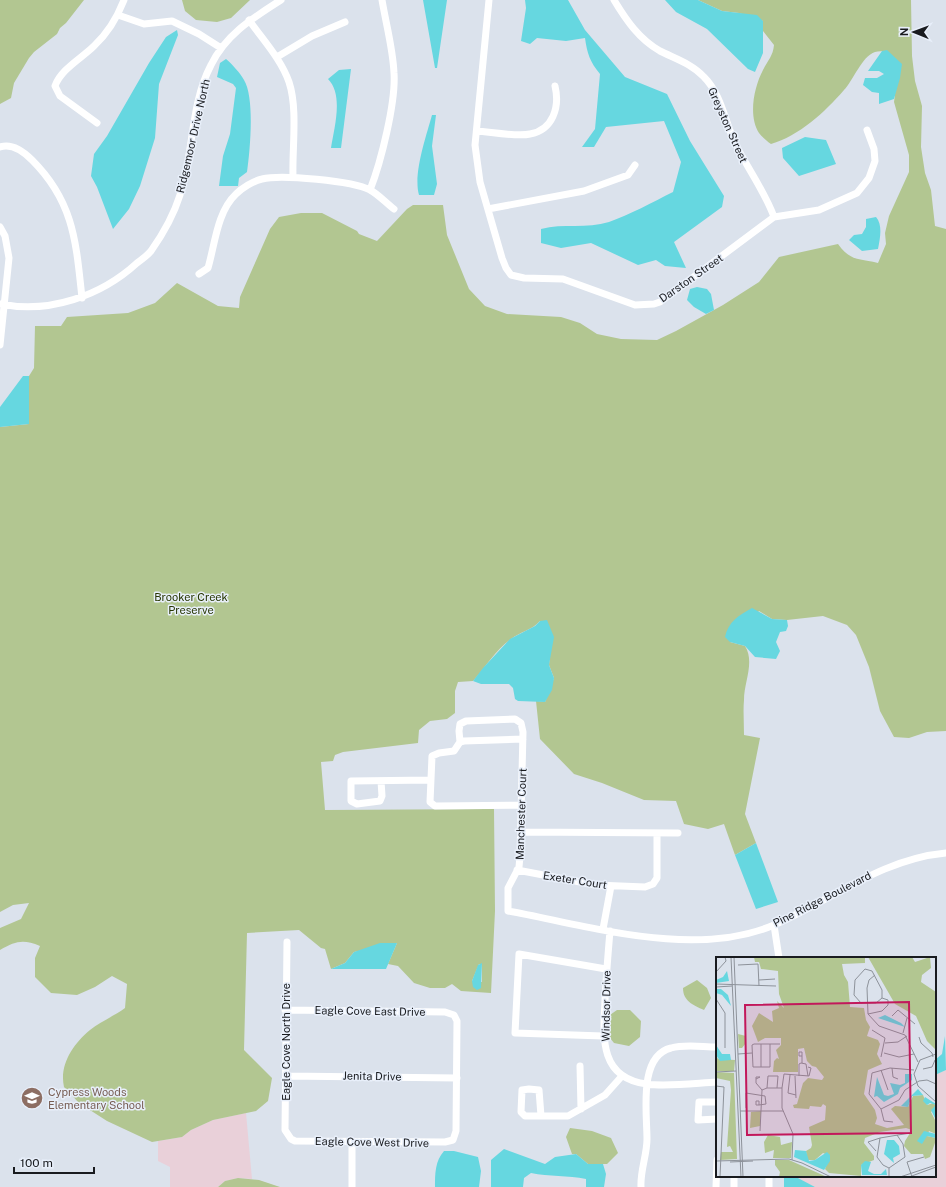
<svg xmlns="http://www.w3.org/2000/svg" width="946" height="1187" font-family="'Public Sans',sans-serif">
	<rect width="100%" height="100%" fill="#dbe2ec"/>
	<!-- commercial -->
	<path fill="#e9d0d9" d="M946,1070V1187H815L792,1176H859L867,1178L935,1176V1075Z
		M246,1113L252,1179L238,1178L225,1181L218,1187H170V1167L158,1161V1141L182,1137L191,1130L213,1120Z"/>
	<!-- green -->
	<path fill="#b2c691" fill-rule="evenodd" d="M0,0H84L66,23L60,28L57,34L34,52L29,58L14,83L11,98L0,104Z
		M182,0H250L231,18L217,22L196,20L185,11Z
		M698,0H911L912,56L915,81L922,106L921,147L925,173L931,190L935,226L946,229V731L927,732L909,738L894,737L880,711L869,667L856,635L847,625L823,616L787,620L772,619L759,611L730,642L745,646C755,662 744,682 744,700C743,711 744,723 744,735L760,738L745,814L756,843L735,855L724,824L708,829L684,824L676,801L644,800L602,783L574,774L540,739L536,701L545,702L554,678L549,665L550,654L540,621C532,630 520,632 511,639C496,649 485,668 473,681L458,682L455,691V713L447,719L430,721L419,730L418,743L343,752L335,755L333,761L321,762L325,810L494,809L495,911L491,993L461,991L452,984L445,988H430L414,983L398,966L388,964L397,943L354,952L345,963L331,969L325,949L321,948L299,930L247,933L244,1050L272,1078L268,1101L256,1111L213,1120L191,1130L182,1137L152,1142L107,1121L79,1103L64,1087C59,1065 73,1044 90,1030C100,1022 114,1016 125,1008L127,984L112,976L95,987L77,995L51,993L35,977V958L40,946C23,939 16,941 0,950V928L21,919L29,903L13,905L0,912V427L29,424V376L34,368L35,326H61L67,317L128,313L155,303L177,283L218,306L239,308L240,297L270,229L279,217L301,213H322L357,231L359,234L377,241L407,209L413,205H443L447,235L469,289L485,306L507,314L561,317L580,323L597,334L621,339L657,340L676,331L723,305L759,282L779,257L838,244C851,262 859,258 878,263L886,244L885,233L889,216L909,172V155L894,102L895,95L887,51C883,51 878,51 875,52C862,56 853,81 844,90C825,112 799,136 771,144C767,141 762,137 759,133C748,116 754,87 763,70C768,60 773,56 774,45L763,31V21L739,13L722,11ZM479,964L482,965V982L472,981Z
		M697,980L707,988L711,998L704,1010C693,1005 683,1001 683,988Z
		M617,1010H630L641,1021L640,1037L629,1046L614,1043L606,1033L607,1017Z
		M570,1128L592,1131L611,1138L618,1153L607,1164H588L576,1154H572L566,1137Z
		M238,1178L259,1180L280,1187H218L225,1181Z"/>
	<!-- water -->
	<path fill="#66d7e0" d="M423,0H447L437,68H435Z
		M525,0H568L585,30L625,77L667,94L690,141L724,196L722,207L674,242L686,268L665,266L656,260L638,265L591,243L561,248L541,243V229C563,223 587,229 609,222C629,215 653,202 673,192L681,162L664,121L606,127L594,147H582L595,129L600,74C590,62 587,53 585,38L566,41L537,38L530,44L521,41L526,8Z
		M665,0H698L722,11L757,15L763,21V53L755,72L748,69L707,29L676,12Z
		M177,30L178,35L159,84L155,138L140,186L129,209L113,229L97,187L91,176L94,154L107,136L149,63L166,37Z
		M887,50L902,64L900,78L894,99L879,104V93L872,92L863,85L865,78H877L884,74L879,71H868L882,51Z
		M226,59C233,65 240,73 244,80C255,98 250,151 247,172L239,178L238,186H219L223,156L230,134L236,88L233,84L217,77L220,63Z
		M351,69L341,148H331C334,128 344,95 328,79L339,70Z
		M432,115H436L432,146L437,184L434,195H419C413,174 426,137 432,115Z
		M805,137L826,140L836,164L799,176L783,158L782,148Z
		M876,217C883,225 880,239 878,249L862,251L849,240L854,235L862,234L866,227V219Z
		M697,287L707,289L711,294L714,310L706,314L694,307L687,300L690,289Z
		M23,376H29V424L0,427V407Z
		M752,608L772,619L787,620L788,626L786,631L780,632L776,642L780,651L776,659L755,657L745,646L730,642L725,637C728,622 739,615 752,608Z
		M547,620L554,637L549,665L554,678L552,690L545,702L518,701L515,699L513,688L509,684H481L473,681L483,668L510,639L535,626L540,621Z
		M756,843L778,902L756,909L735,855Z
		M380,943H397L386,969H331L345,963L354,952Z
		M482,963L481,988L477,990L473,987L472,981L478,965Z
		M945,1036L946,1070L935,1075V1060L942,1054Z
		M504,1149L545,1164L555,1157L576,1154L588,1164H603L606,1174L604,1187H586V1179C568,1175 549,1177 531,1173L524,1178L523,1187H491V1160Z
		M444,1151H454L478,1157L481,1171L479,1187H435C435,1174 435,1161 444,1151Z
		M784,1176L796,1177L815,1187H784Z"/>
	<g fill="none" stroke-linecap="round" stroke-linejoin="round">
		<!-- minor -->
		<path stroke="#fff" stroke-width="7" d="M489,0L475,145L480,182L502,258L506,268L511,275L524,278L563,279L635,305L654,304L660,302L774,217L819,210L857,193L869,178L875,161L874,149L867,130
			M614,0C626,20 639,39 660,51C676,59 692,64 704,77C722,95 725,123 736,145C748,169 765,192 774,217
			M118,15L144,24L172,21L199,34L221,48
			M249,20C263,40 281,59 289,82C298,109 292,148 293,177
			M277,57L312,36L345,22
			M97,123L60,96L55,86C61,69 82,58 94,46C108,33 117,18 124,0
			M477,131C491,132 517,137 530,134C553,130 560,107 555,86
			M0,147C12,143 24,152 32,160C74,202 76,242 82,298
			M370,190C381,162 396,102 394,73C393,49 386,24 382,0
			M488,209L584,191L628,175L635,165
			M0,227L5,236L9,258L0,345
			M199,274L208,268C215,244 217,212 236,194C242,188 253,181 262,179C281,174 353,181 370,190C378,194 386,203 394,209
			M0,304C49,314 101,296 137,263C142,259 147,256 151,251C163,234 174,214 180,195C194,153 190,105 211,65C226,34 253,18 281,0
			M460,742L459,731L460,724L466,721L515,719L521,723L523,732L520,856L519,867L508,888V911C590,926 694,959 774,925C832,900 881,859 946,853
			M381,781L382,796L380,801L357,804L351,801V781L431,780
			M522,805L435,806L430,802L432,756L439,753L454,751L460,742L464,741L523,739
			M521,832L678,833
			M517,870L596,885L645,887L653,884L657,878V833
			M774,925L779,958
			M603,929L611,886
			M610,931C608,954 606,977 605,1001C603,1037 599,1078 647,1084C666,1087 697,1083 717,1082
			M285,1010L445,1012L454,1015L457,1021L456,1131L453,1140L445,1142L295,1141L291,1139L285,1130L287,942
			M603,1036L515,1033L519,954L606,969
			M580,1066L581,1109
			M286,1076L457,1078
			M717,1102H699L698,1120L717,1119
			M541,1116L539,1090L529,1089L522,1090L521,1112L525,1116H568L605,1095L622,1076
			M352,1142V1187
			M734,1176V1187
			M769,1176V1187
			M641,1187C640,1171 647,1155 647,1139C647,1113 638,1056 671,1048C685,1044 702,1047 717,1047
			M716,1187L717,1160"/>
	</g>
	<!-- icons -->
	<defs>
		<g id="school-disc" transform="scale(1.15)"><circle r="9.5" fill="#8d6e63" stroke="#e8effa"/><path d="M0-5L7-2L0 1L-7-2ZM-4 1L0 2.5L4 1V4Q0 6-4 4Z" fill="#fff"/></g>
	</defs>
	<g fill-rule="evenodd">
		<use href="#school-disc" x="32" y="1098"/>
	</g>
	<g text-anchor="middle" stroke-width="3" stroke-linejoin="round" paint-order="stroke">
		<!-- street labels -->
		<g font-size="11" fill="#191b1f" stroke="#e8effa">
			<text transform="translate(728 125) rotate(66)" y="4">Greyston Street</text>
			<text transform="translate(193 136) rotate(-77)" y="4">Ridgemoor Drive North</text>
			<text transform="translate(691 278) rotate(-35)" y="4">Darston Street</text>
			<text transform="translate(521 814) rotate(-88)" y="4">Manchester Court</text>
			<text transform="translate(575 880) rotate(9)" y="4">Exeter Court</text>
			<text transform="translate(822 899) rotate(-27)" y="4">Pine Ridge Boulevard</text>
			<text transform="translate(606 1006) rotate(-89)" y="4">Windsor Drive</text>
			<text transform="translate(370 1011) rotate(1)" y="4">Eagle Cove East Drive</text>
			<text transform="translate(286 1042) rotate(-90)" y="4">Eagle Cove North Drive</text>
			<text transform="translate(372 1076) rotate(1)" y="4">Jenita Drive</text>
			<text transform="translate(372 1142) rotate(1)" y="4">Eagle Cove West Drive</text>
		</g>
		<!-- park labels -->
		<g font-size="11" fill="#263500" stroke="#e8effa">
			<text x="191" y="601">Brooker Creek<tspan x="191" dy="13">Preserve</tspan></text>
		</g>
		<!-- education labels -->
		<g font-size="11" fill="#785e54" stroke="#e8effa" text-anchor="start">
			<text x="48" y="1096">Cypress Woods<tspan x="48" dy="13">Elementary School</tspan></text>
		</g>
	</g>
	<!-- overview -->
	<g transform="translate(716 957)">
		<rect width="220" height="220" fill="#dbe2ec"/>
		<path d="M38,0H149V6L126,7L128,18L132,25L134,50L148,51L150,63L154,70L151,79L162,83L164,87L161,97L166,107L152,113L148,137L159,153L161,161L159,167L171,171L188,168L175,152L179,149L192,150L197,139L207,138L211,148L218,146L220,150L215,155L220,165V177L213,174L211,179L220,181V183L214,200L209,202L207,197H195L188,189L189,184L196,173L190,171L164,175L149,181L148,186L158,199V203L145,208V219L113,216L109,212L114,199L107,196L99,203H91L90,194L95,191L96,188L93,170L109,163L110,149L107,147L105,150L94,149L93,152L78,151L77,148L81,147L87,126L92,121L106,123L108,120L100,110L96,109L91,104L88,91L82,92V115H57L58,104L61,101L63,102L60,93L65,88V81H49L42,85L36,69L43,56L57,65L56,54L63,51L61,44L68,51L63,37L62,14L45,12L43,5H39ZM152,0H196L199,5L214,0L215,11L206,18L205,25L220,35V93L211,84L200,59L179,47ZM22,77L30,79V86L26,91H23ZM0,98L2,102L19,103L18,114H0ZM0,115L18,116L21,202L4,203L5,195H17L14,189L11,190L15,133L14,124L0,121ZM45,154L44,169L34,171L35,155ZM52,178L64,180L65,188L76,185L75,201H57L58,193L49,196L48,185ZM59,203H73L111,220H63L64,215L59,208Z" fill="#b2c691"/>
		<path d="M11,14L13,24L0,26V23L7,20ZM0,32H5L12,38L15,49L6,38L0,36ZM169,58L185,66L189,70L162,61ZM0,88L6,97H14L15,103L4,104L0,98ZM189,117H196V123L184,131L182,137L168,145L161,139L158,140L161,120L168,138L172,139L178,137L174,126L184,128L189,126ZM202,132L207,138L196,139L192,150L185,149ZM209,140L220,147V163L215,153L220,148L214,146L211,148L207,144ZM208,174L220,177V181L211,179L206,187L201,184ZM171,183H178L183,189L184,197L177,201L178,206L168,197ZM79,193L90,194L93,204L99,203L111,195L114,198V204L108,213L78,200ZM149,204L155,205L152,214L158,217H165L170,212L171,218H146L145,208Z" fill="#66d7e0"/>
		<path fill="none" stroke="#8d929a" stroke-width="1" d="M15,0L25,220M18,0L27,220M22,8L42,7L43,29M149,12L156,14L166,33V41L160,46H145L138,38L139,23ZM0,15L10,4L9,0M159,18L153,23L151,31L152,57L163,69L189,78L202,105M43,23L59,22M0,27L60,29M0,30L16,29M0,42L9,56V91M152,57L166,54L172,48V43L166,41M176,59L182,53L199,67M156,73L169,81L165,100M187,76L191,61M203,80L205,86L216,96L217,100M169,86L182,85L191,79M45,87V110M54,87V110H37L36,88L38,87H64M168,96L183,100L198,97M22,97L36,96M220,97L204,103L198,117L202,129L220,145M86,99H83V95H86V106M176,111L177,120L182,122M207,112L216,110L219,103M165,113L172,133M0,115L20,114M74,118L72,136L80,138M79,119L80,141M83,119V107L85,106L90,107L92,119M40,122L44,120H40V126L46,133M0,129L8,130L4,220M51,131L52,119H62L61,131M46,133L51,131H66M40,144H43V148H40ZM30,151V136L49,139L50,147L43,148M165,152L183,143L189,133L203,124L211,123L220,127M24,154H67M177,165L168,164L165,152L153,137L156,116L174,111L198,113M44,174L46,133M220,189V205M160,194L152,185L164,181M76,203L77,177L66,151V131L68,117L93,119L95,111L92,110M0,204L73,202L86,206L115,220M14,205L37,204M173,211L167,208L161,200L164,181L194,176M173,220V211L189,200L187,187L181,178M184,220L220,208M193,220L220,210M196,220L191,205L208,200"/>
		<path fill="#c2185b" fill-opacity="0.15" stroke="#c2185b" stroke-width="2" d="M193,45L195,176L31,178L29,48Z"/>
		<rect width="220" height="220" fill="none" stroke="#191b1f" stroke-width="2"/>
	</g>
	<!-- north arrow -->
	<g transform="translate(914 32) rotate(271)" stroke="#e8effa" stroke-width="3" paint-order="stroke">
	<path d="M0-3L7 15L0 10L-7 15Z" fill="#191b1f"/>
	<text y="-6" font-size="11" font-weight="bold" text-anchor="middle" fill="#191b1f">N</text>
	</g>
	<!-- scale -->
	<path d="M14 1167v6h80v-6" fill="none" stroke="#191b1f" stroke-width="2"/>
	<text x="20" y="1167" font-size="12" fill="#191b1f" stroke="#e8effa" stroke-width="3" paint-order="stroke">100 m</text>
</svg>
